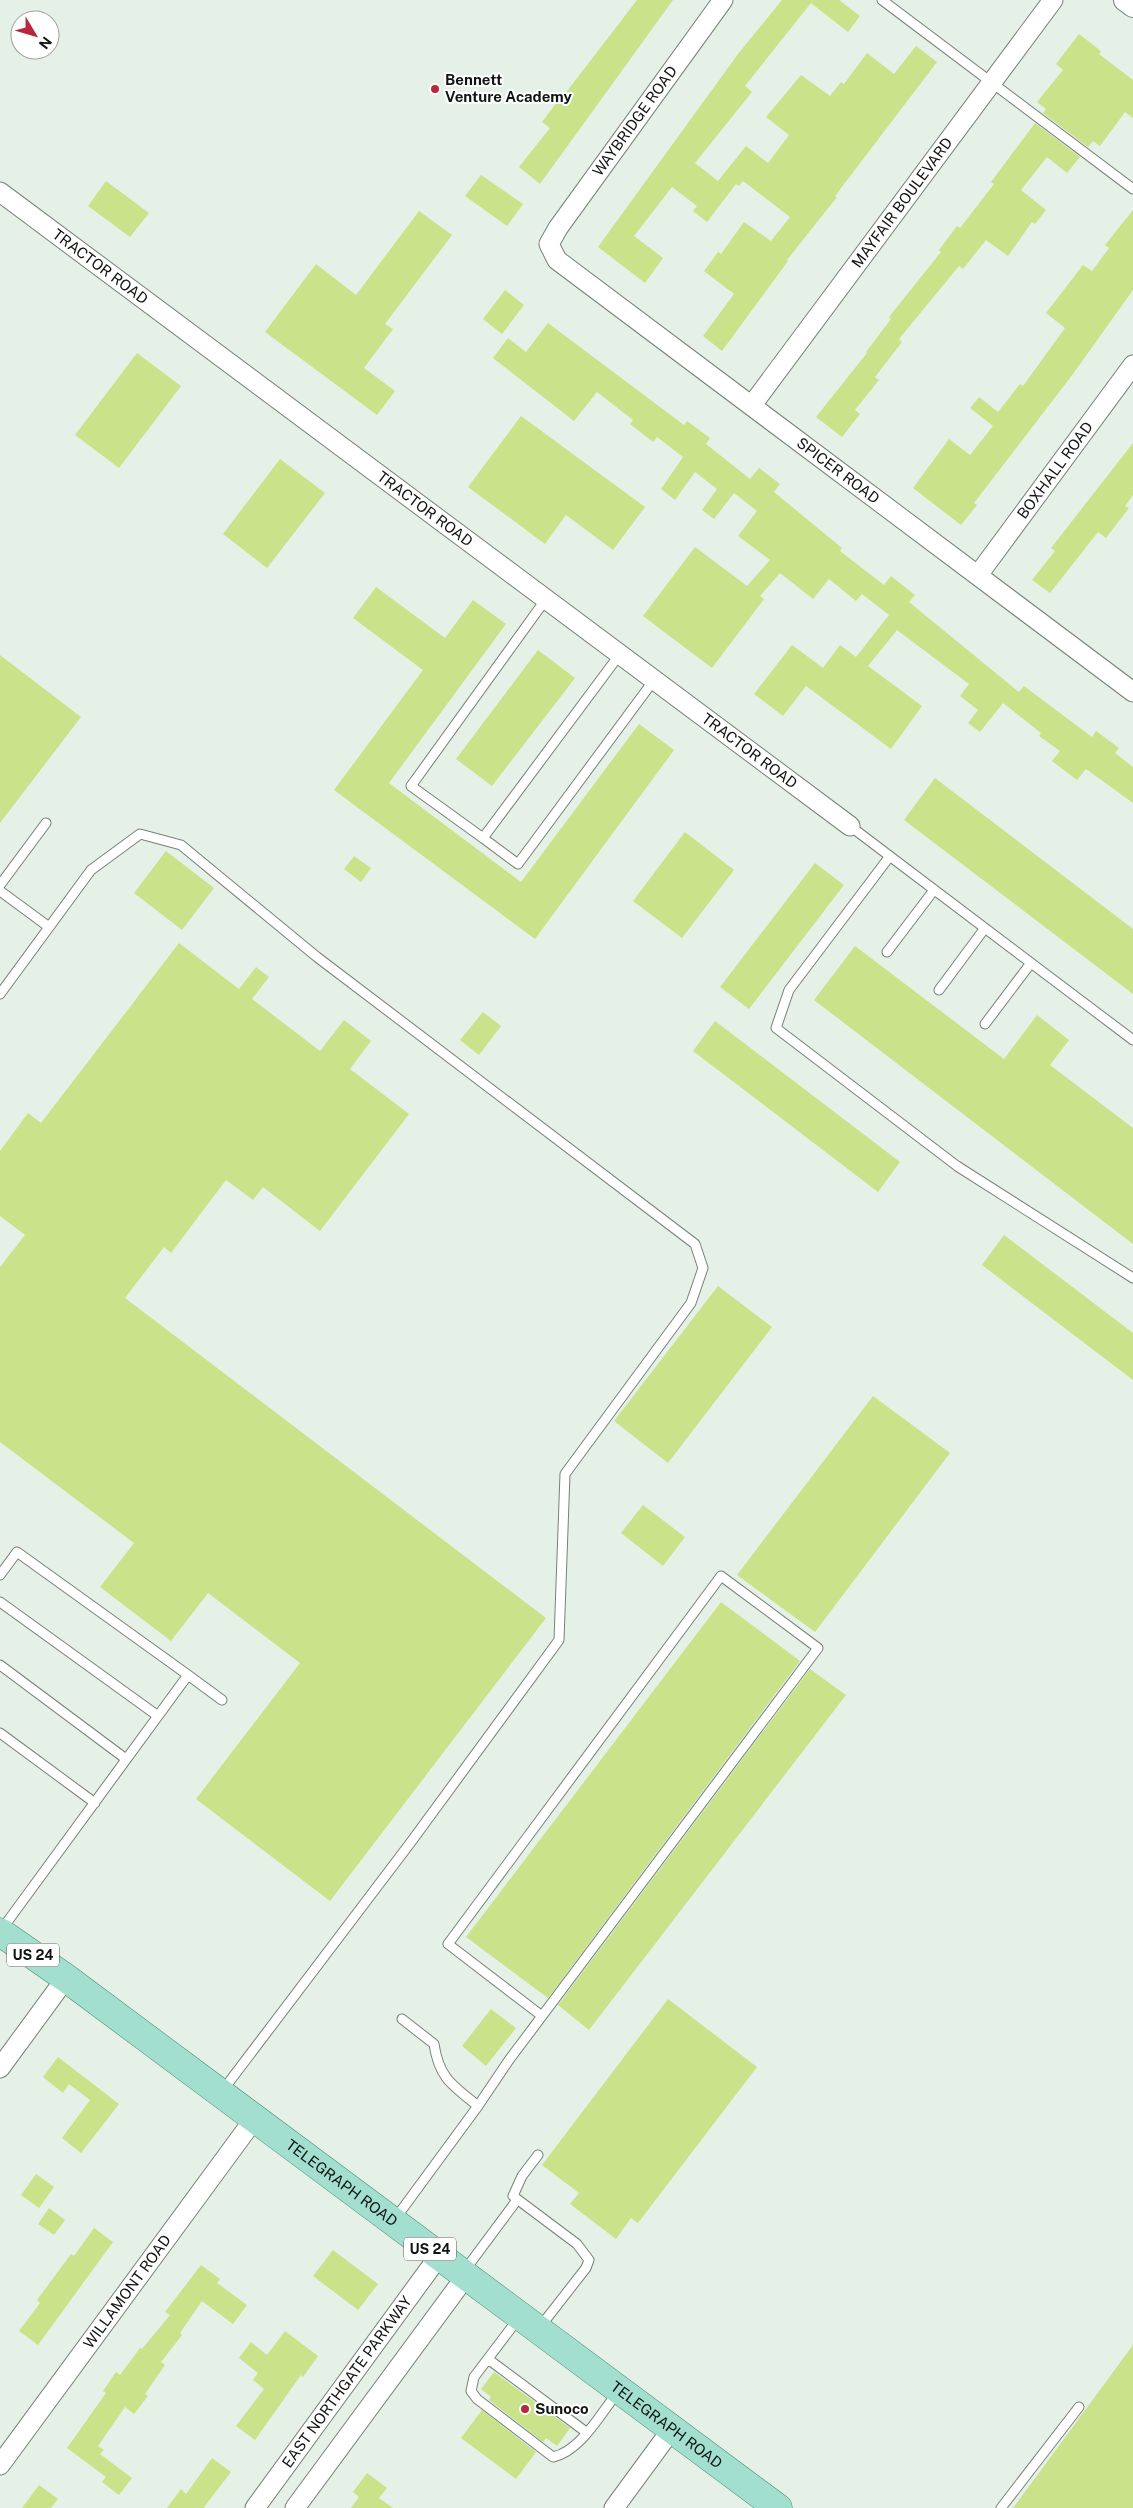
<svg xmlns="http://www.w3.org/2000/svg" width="1133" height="2508" font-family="'Public Sans',sans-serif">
	<rect width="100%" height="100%" fill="#e5f1e6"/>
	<!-- building -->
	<path fill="#cae28a" d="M637,0H673L540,184L519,167L550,128L542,122L560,98L561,99Z
		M782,0H839L860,16L848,32L811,3L745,86L752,92L695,163L718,181L746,146L768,163L789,135L766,117L801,75L830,96L841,82L844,84L867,53L894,74L916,46L937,62L835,196L837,197L787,260L788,261L722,351L703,336L734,294L704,271L718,252L721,254L744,222L771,241L790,217L743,181L739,186L736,184L707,222L693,211L697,206L672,187L634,236L663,258L645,283L598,247L738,54Z
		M1079,34L1101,51L1099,54L1133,80V118L1125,112L1100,146L1093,141L1088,147L1043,113L1046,109L1037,102L1063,70L1056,64Z
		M1035,123L1080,157L1067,173L1047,157L1021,190L1046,210L1035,224L1032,222L1008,256L986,240L963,269L959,266L899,339L902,342L875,377L879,380L855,410L860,414L842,437L816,417L867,353L866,352L891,319L889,317L941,252L939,250L957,226L960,228L994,184L991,182Z
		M481,175L523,204L507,226L465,196Z
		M106,181L149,213L130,237L88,206Z
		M1133,210V290L1073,374L974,503L977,505L961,525L913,488L949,439L970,455L993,426L970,408L979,397L998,412L1020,384L1023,386L1065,328L1046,313L1083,265L1092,271L1109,248L1105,245Z
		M419,211L452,235L385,324L393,329L364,368L395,391L377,415L265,332L316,264L356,295Z
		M505,290L524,305L502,334L483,319Z
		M548,323L684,425L687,421L710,438L706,444L750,479L759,468L780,484L774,492L842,548L840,551L884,585L891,576L915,595L909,602L1019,692L1024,686L1092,737L1096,731L1119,748L1115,753L1133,767V803L1086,769L1077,780L1052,761L1060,751L1039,736L1041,733L1003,703L980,732L968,723L978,710L960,696L969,684L897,630L868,666L922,706L891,749L806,686L783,716L754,694L792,645L823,668L840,645L856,657L889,615L862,594L856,601L829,579L813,599L780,573L760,596L764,599L712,668L643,616L695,547L747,586L770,560L738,536L757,511L734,493L714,519L702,510L717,489L695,472L675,500L661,489L683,457L657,437L653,442L630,424L633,420L597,392L574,421L493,358L508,338L526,352Z
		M137,353L181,386L119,468L75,435Z
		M521,416L645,507L613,550L566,515L545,544L468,487Z
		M1133,443V495L1125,506L1129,508L1106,538L1098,532L1050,593L1032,580L1055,551L1051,548Z
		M280,459L325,493L267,568L223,534Z
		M376,587L445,638L473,600L506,624L389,783L521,882L639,724L674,750L535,939L334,790L423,670L353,618Z
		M538,650L575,678L492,786L456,759Z
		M0,655L81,717L0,823Z
		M935,778L1133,929V994L904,820Z
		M685,832L734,870L682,938L633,901Z
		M166,851L214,888L182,930L134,893Z
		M354,856L371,868L361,882L344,869Z
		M815,863L844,885L749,1009L720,987Z
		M179,943L239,989L256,967L269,977L252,999L320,1051L344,1020L371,1041L350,1069L409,1114L320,1231L263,1187L253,1200L226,1180L171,1253L164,1247L125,1298L546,1618L330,1901L196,1799L300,1663L208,1593L171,1641L100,1587L134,1543L0,1442V1267L25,1235L0,1216V1151L28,1113L41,1123Z
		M855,946L1004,1059L1037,1015L1069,1040L1050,1065L1133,1128V1244L814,1000Z
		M483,1012L501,1026L479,1055L460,1040Z
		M715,1021L900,1162L878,1192L693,1051Z
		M1004,1235L1133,1333V1380L982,1265Z
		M718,1286L772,1327L668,1463L614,1421Z
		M873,1396L950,1453L815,1632L737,1575Z
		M643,1505L685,1537L663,1566L621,1533Z
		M721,1602L800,1661L548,1998L466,1937Z
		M810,1669L846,1695L589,2030L558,2005Z
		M668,1999L757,2067L638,2223L631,2218L616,2239L570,2204L579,2193L542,2165Z
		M491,2009L516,2028L486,2066L462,2046Z
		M58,2057L119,2104L81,2153L62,2138L90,2100L69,2084L63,2093L43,2077Z
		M36,2174L54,2187L39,2208L21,2195Z
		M49,2208L65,2220L54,2235L38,2224Z
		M94,2228L113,2242L38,2345L19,2331L40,2303L37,2300L71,2254L74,2256Z
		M333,2250L378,2284L358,2310L313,2276Z
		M201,2265L220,2279L217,2283L247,2305L233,2324L202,2301L180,2333L182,2335L161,2362L165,2365L145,2394L148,2396L134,2414L125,2407L98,2446L104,2450L100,2454L132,2478L119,2495L102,2482L106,2477L67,2448L106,2393L103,2391L116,2372L120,2375L140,2348L142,2349L170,2315L165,2312Z
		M285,2331L318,2356L303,2377L301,2375L255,2440L236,2426L264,2389L253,2380L258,2373L239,2358L251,2342L267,2355Z
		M1133,2345V2508H1013Z
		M494,2372L570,2428L557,2446L546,2438L543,2442L489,2400L491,2397L481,2389Z
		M482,2410L536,2452L516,2479L461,2438Z
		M212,2458L231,2472L204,2507L206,2508H167L181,2489L186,2494Z
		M367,2473L387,2488L379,2498L393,2508H351L359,2497L353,2492Z
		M39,2485L58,2499L51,2508H22Z"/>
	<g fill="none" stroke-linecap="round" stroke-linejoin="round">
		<!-- service casing -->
		<g stroke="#778278" stroke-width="11">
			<path id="service" d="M882,0L1133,189
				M620,654L483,838L518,864L654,680
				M850,826L1133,1040
				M483,838L411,786L546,599
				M890,856L789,990L776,1028L957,1166L1133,1278
				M0,885L46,823
				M0,891L49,927
				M887,952L934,890
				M939,990L985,928
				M0,994L91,870L140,834L181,845L317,957L695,1244L703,1268L691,1303L565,1474L559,1640L411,1842L223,2090
				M985,1024L1031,963
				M0,1575L17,1552L188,1675
				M0,1602L158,1716
				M0,1665L126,1759
				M0,1733L95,1803
				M2,1929L188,1675L222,1700
				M478,2106L509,2060L818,1648L721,1576L448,1944L542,2016
				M538,2155L522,2176L513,2196L577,2244L589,2260L586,2268L540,2327
				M395,2219L478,2106C452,2085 439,2078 434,2044L402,2019
				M465,2270L517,2200
				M518,2319L474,2377L471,2391L477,2399L553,2457C581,2451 600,2414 618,2392
				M488,2359L586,2432
				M1001,2508L1079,2407"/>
		</g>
		<!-- minor casing -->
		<g stroke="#778278" stroke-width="21">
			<g id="minor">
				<path id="s1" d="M723,0L558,228L549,244L557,260L1133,692"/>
				<path id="s2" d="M0,192L850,826"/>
				<path id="s3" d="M752,405L1053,0"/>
				<path id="s4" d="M978,575L1133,365"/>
				<path d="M0,2068L66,1978"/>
				<path id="s5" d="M0,2465L255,2118"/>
				<path id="s6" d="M255,2508L439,2256"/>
				<path d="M295,2508L466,2276"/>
				<path d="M614,2508L672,2429"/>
			</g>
		</g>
		<!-- tertiary casing -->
		<g stroke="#778278" stroke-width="24">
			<path id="tertiary" d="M1125,0L1133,6"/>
		</g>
		<!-- primary casing -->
		<g stroke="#488b76" stroke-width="29">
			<g id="primary">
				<path id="s7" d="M0,1932L66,1978L778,2508"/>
			</g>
		</g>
		<!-- service -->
		<use href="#service" stroke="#fff" stroke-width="9"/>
		<!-- minor -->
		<use href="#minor" stroke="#fff" stroke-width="19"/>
		<!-- tertiary -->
		<use href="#tertiary" stroke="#fff" stroke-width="22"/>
		<!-- primary -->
		<use href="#primary" stroke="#a3dfce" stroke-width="28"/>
	</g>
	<!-- markers -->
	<g fill="#b8273c" stroke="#fff" stroke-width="2">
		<circle cx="435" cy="89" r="5"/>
		<circle cx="525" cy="2409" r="5"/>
	</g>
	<g text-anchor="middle" stroke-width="4" stroke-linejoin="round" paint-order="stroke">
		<!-- shield labels -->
		<g fill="#fff" stroke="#585b58" stroke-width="1">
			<rect x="7" y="1943.5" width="52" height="23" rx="4"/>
			<rect x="404" y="2237.5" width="52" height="23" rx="4"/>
		</g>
		<g font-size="14" font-weight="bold" fill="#111511">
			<text x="33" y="1960">US 24</text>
			<text x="430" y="2254">US 24</text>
		</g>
		<!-- poi labels -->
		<g font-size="15" font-weight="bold" fill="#111511" stroke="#fff" text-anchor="start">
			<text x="445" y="85">Bennett<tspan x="445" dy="17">Venture Academy</tspan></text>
			<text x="535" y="2414">Sunoco</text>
		</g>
		<!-- street labels -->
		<g font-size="15" fill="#111511" stroke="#fff">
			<text transform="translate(635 121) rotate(-54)" y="5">WAYBRIDGE ROAD</text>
			<text dy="5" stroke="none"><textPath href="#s3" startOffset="252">MAYFAIR BOULEVARD</textPath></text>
			<text dy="5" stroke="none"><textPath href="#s2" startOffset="125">TRACTOR ROAD</textPath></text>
			<text dy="5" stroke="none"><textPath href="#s1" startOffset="669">SPICER ROAD</textPath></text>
			<text dy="5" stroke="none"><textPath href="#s4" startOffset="130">BOXHALL ROAD</textPath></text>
			<text dy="5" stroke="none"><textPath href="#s2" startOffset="530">TRACTOR ROAD</textPath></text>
			<text dy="5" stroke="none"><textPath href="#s2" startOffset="935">TRACTOR ROAD</textPath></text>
			<text dy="5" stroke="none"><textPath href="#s7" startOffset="424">TELEGRAPH ROAD</textPath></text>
			<text dy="5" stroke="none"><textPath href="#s5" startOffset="215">WILLAMONT ROAD</textPath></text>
			<text dy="5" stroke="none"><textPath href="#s6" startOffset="156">EAST NORTHGATE PARKWAY</textPath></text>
			<text dy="5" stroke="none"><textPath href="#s7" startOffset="829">TELEGRAPH ROAD</textPath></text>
		</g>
	</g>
	<!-- north arrow -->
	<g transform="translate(35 35) rotate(128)"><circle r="24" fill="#ffffff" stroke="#a0a1a0"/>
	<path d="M0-4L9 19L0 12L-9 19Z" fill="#b8273c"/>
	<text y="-8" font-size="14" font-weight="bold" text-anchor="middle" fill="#111511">N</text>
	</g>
</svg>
